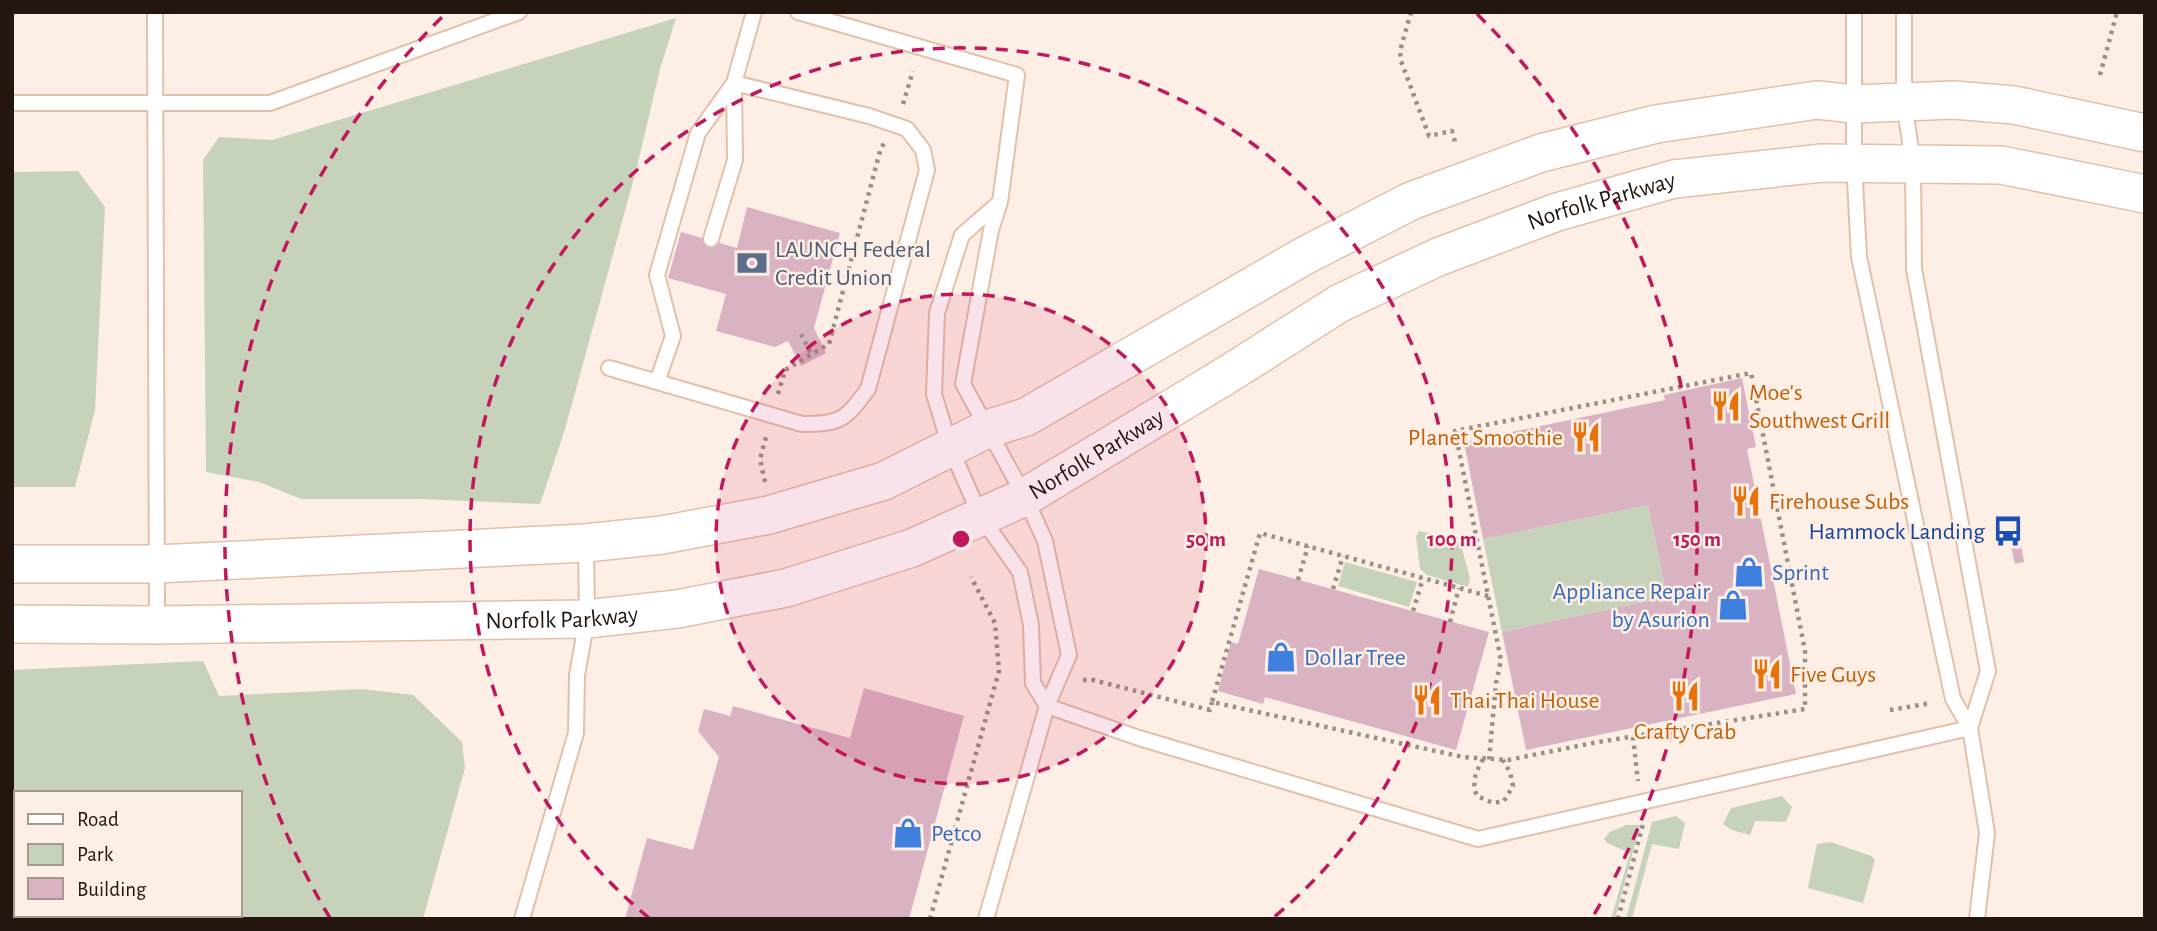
<svg xmlns="http://www.w3.org/2000/svg" width="2157" height="931" font-family="'Alegreya Sans',sans-serif">
	<rect width="100%" height="100%" fill="#fdefe5"/>
	<!-- green -->
	<path fill="#c7d2bb" fill-rule="evenodd" d="M676,18L660,69L637,167L565,429L540,504L419,499H301L259,482L206,472L203,160L219,137L272,140Z
		M78,171L105,207L95,410L75,487H12V172Z
		M1648,505L1667,597L1502,632L1483,539Z
		M1419,531L1460,541L1470,578L1468,587L1427,575L1420,569L1416,537Z
		M1345,562L1417,582L1409,607L1338,586Z
		M203,661L219,696L362,689L413,695L462,742L465,768L423,919H12V670ZM16,793H240V915H16Z
		M1782,796L1792,807L1786,822L1755,821L1750,835L1732,830L1723,824L1731,808Z
		M1676,816L1685,823L1679,849L1652,844L1632,919H1626L1652,822Z
		M1626,825H1640L1615,919H1611L1630,853L1607,843L1604,839L1610,832Z
		M1831,842L1871,856L1875,860L1863,903L1808,888L1817,844Z"/>
	<!-- building -->
	<path fill="#dab3c2" d="M747,207L840,233L814,328L826,353L801,366L788,341L775,347L716,331L726,294L668,278L681,232L737,248Z
		M1742,378L1756,447L1747,449L1796,694L1526,750L1502,632L1667,597L1648,505L1483,539L1464,442L1665,400L1664,395Z
		M2021,545L2024,562L2015,564L2011,547Z
		M1259,569L1489,632L1456,750L1265,697L1263,704L1218,691L1231,642L1238,644Z
		M864,688L964,716L909,919H625L647,838L693,850L719,757L698,731L704,709L730,716L733,706L850,738Z"/>
	<g fill="none" stroke-linecap="round" stroke-linejoin="round">
		<!-- service casing -->
		<g stroke="#e2c0aa" stroke-width="18">
			<path id="service" d="M155,12L157,623
				M798,12L1017,75L1000,202L991,230L963,384L1025,497L1045,541L1069,655L1047,706L986,919
				M1854,12V162L1859,257L1953,699L1970,728L1987,833L1977,919
				M1904,12V102L1913,163L1914,269L1988,671L1970,728
				M12,103H270L519,12
				M1000,202L962,235L937,313L934,394L950,447L981,517L1020,572L1031,625L1033,683L1047,706L1139,738L1478,839L1970,728
				M711,239L735,160L734,83L754,12
				M609,368L802,424C841,424 845,420 868,389L927,170L923,150L907,129L869,116L734,83
				M657,382L673,336L657,275L698,133L734,83
				M522,919L576,733L577,675L587,619L586,544"/>
		</g>
		<!-- tertiary casing -->
		<g stroke="#e2c0aa" stroke-width="40">
			<g id="tertiary">
				<path d="M12,564H157L586,543L662,535L769,515L884,481L987,429L1026,417L1304,256L1411,201L1541,153L1656,124L1817,100L1854,104L1954,100L2014,105L2145,133"/>
				<path id="s1" d="M12,624L157,625L587,619L677,609L786,588L912,548L1025,497L1230,373L1340,303L1438,257L1557,212L1674,179L1822,163L2001,165L2145,194"/>
			</g>
		</g>
		<!-- path -->
		<path stroke="#9c8f86" stroke-width="4.5" stroke-dasharray="3.5 5" stroke-linecap="butt" d="M1411,12L1400,51L1401,61L1429,136L1452,131L1455,142
			M2100,75L2117,12
			M903,104L913,71
			M801,334L811,354
			M778,394L785,370L829,344L880,151L884,143
			M765,482L760,459L766,437
			M1298,580L1308,546
			M1333,589L1343,556
			M1488,596L1260,533L1212,702L1463,757L1508,760L1598,742L1805,709V651L1751,373L1455,431L1501,660L1496,683L1489,760
			M1413,611L1423,578
			M1450,622L1459,588
			M1083,680H1093L1210,710L1212,702
			M1890,710L1932,703
			M1633,737L1638,781
			M1483,759C1476,772 1471,782 1477,796L1493,803L1504,801L1513,786L1510,772L1503,760
			M930,919L999,671L995,623L971,577
			M1618,919L1643,824"/>
		<!-- service -->
		<use href="#service" stroke="#fff" stroke-width="14"/>
		<!-- tertiary -->
		<use href="#tertiary" stroke="#fff" stroke-width="37"/>
	</g>
	<!-- distance rings -->
	<circle cx="961" cy="539" r="245" fill="#c2185b" fill-opacity=".12"/>
	<g fill="none" stroke="#c2185b" stroke-width="3.5" stroke-dasharray="12 9">
		<circle cx="961" cy="539" r="245"/>
		<path d="M649 918A491 491 0 1 1 1273 918"/>
		<path d="M330 918A736 736 0 0 1 445 14M1477 14A736 736 0 0 1 1592 918"/>
	</g>
	<!-- icons -->
	<defs>
		<g id="bank-bare" transform="scale(2.415)"><path d="M-6-4H6V4H-6ZM0-2.3a2.3 2.3 0 1 0 0 4.6a2.3 2.3 0 1 0 0-4.6Z" fill="#5c6f8a" stroke="#fdefe5" stroke-width="2.5" paint-order="stroke"/></g>
		<g id="restaurant-bare" transform="scale(2.415)"><path d="M-5-6h1v4h1v-4h1v4h1v-4h1v5L-1.5 .5V6h-2V.5L-5-1ZM5-6V6H3V1.5H1.5Q1.5-4 5-6Z" fill="#e8710a" stroke="#fdefe5" stroke-width="2.5" paint-order="stroke"/></g>
		<g id="bus-bare" transform="scale(2.415)"><path d="M-5-6H5V4H4V6H2V4H-2V6H-4V4H-5ZM-3.5-4V0h7V-4ZM-3.5 1.2v1.5H-2V1.2ZM2 1.2v1.5H3.5V1.2Z" fill="#1a4fb4" stroke="#fdefe5" stroke-width="2.5" paint-order="stroke"/></g>
		<g id="shop-bare" transform="scale(2.415)"><path d="M-5-2.5h2.3a2.7 3.5 0 0 1 5.4 0H5L5.5 6h-11ZM-1.5-2.5h3a1.5 2.3 0 0 0-3 0Z" fill="#3f7fe0" stroke="#fdefe5" stroke-width="2.5" paint-order="stroke"/></g>
	</defs>
	<g fill-rule="evenodd">
		<use href="#bank-bare" x="752" y="263"/>
		<use href="#restaurant-bare" x="1726" y="406"/>
		<use href="#restaurant-bare" x="1586" y="437"/>
		<use href="#restaurant-bare" x="1746" y="501"/>
		<use href="#bus-bare" x="2008" y="531"/>
		<use href="#shop-bare" x="1749" y="572"/>
		<use href="#shop-bare" x="1733" y="605"/>
		<use href="#shop-bare" x="1281" y="657"/>
		<use href="#restaurant-bare" x="1767" y="674"/>
		<use href="#restaurant-bare" x="1685" y="696"/>
		<use href="#restaurant-bare" x="1427" y="700"/>
		<use href="#shop-bare" x="908" y="833"/>
	</g>
	<g text-anchor="middle" stroke-width="5" stroke-linejoin="round" paint-order="stroke">
		<!-- street labels -->
		<g font-size="24" fill="#22160e" stroke="#fdefe5">
			<text dy="8" stroke="none"><textPath href="#s1" startOffset="1684">Norfolk Parkway</textPath></text>
			<text dy="8" stroke="none"><textPath href="#s1" startOffset="1116">Norfolk Parkway</textPath></text>
			<text dy="8" stroke="none"><textPath href="#s1" startOffset="550">Norfolk Parkway</textPath></text>
		</g>
		<!-- service labels -->
		<g font-size="24" fill="#4e5e75" stroke="#fdefe5" text-anchor="start">
			<text x="775" y="257">LAUNCH Federal<tspan x="775" dy="28">Credit Union</tspan></text>
		</g>
		<!-- food labels -->
		<g font-size="24" fill="#c56008" stroke="#fdefe5" text-anchor="start">
			<text x="1749" y="400">Moe's<tspan x="1749" dy="28">Southwest Grill</tspan></text>
			<text x="1563" y="445" text-anchor="end">Planet Smoothie</text>
			<text x="1769" y="509">Firehouse Subs</text>
			<text x="1790" y="682">Five Guys</text>
			<text x="1450" y="708">Thai Thai House</text>
			<text x="1685" y="739" text-anchor="middle">Crafty Crab</text>
		</g>
		<!-- transit labels -->
		<g font-size="24" fill="#164399" stroke="#fdefe5" text-anchor="end">
			<text x="1985" y="539">Hammock Landing</text>
		</g>
		<!-- shop labels -->
		<g font-size="24" fill="#366cbe" stroke="#fdefe5" text-anchor="start">
			<text x="1772" y="580">Sprint</text>
			<text x="1710" y="599" text-anchor="end">Appliance Repair<tspan x="1710" dy="28">by Asurion</tspan></text>
			<text x="1304" y="665">Dollar Tree</text>
			<text x="931" y="841">Petco</text>
		</g>
	</g>
	<circle cx="961" cy="539" r="10" fill="#c2185b" stroke="#fdefe5" stroke-width="3.5"/>
	<g font-size="21" text-anchor="middle" font-weight="bold" fill="#c2185b" stroke="#fdefe5" stroke-width="5" stroke-linejoin="round" paint-order="stroke">
		<text x="1206" y="546">50 m</text>
		<text x="1452" y="546">100 m</text>
		<text x="1697" y="546">150 m</text>
	</g>
	<!-- border -->
	<rect width="2157" height="931" fill="none" stroke="#22160e" stroke-width="28"/>
	<!-- legend -->
	<rect x="14" y="791" width="228" height="126" fill="#fdefe5" stroke="#a5988f" stroke-width="2"/>
	<rect x="28" y="814" width="35" height="10" fill="#ffffff" stroke="#a5988f" stroke-width="2"/>
	<text x="77" y="826" font-size="21" fill="#22160e">Road</text>
	<rect x="28" y="844" width="35" height="21" fill="#c7d2bb" stroke="#a5988f" stroke-width="2"/>
	<text x="77" y="861" font-size="21" fill="#22160e">Park</text>
	<rect x="28" y="878" width="35" height="21" fill="#dab3c2" stroke="#a5988f" stroke-width="2"/>
	<text x="77" y="896" font-size="21" fill="#22160e">Building</text>
</svg>
